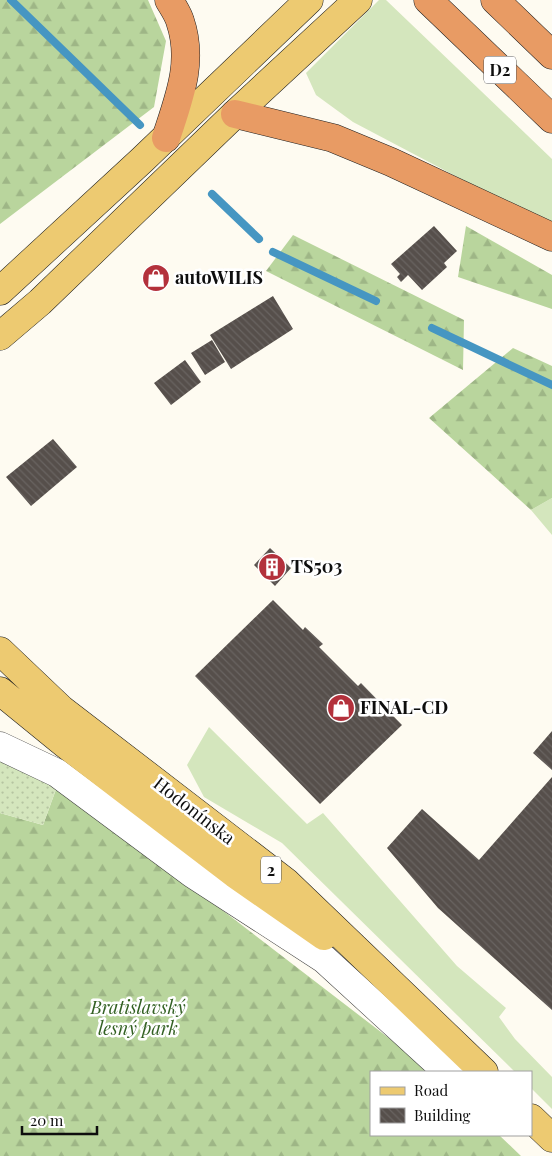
<svg xmlns="http://www.w3.org/2000/svg" width="552" height="1156" font-family="'Playfair Display',serif">
	<defs>
		<pattern id="forest-firs" width="22" height="20" patternUnits="userSpaceOnUse" patternTransform="scale(1.25)"><rect width="22" height="20" fill="#b9d59d"/><path d="M5 1l3.5 6h-7zM16 11l3.5 6h-7z" fill="#9eb686"/></pattern>
		<pattern id="garden-dots" width="8" height="8" patternUnits="userSpaceOnUse" patternTransform="scale(1.25)"><rect width="8" height="8" fill="#d4e6bd"/><path d="M2 2h.1M6 6h.1" fill="none" stroke="#b5c4a1" stroke-width="1.8" stroke-linecap="round"/></pattern>
		<pattern id="building-back-hatch" width="6" height="6" patternUnits="userSpaceOnUse" patternTransform="scale(1.25)"><rect width="6" height="6" fill="#564f4b"/><path d="M-1 5l2 2M0 0l6 6M5-1l2 2" fill="none" stroke="#696461"/></pattern>
	</defs>
	<rect width="100%" height="100%" fill="#fefbf1"/>
	<!-- grass -->
	<path fill="#d4e6bd" d="M379,0H386L552,159V227L353,122L316,95L306,73Z
		M552,498V535L531,510Z
		M209,727L307,824L323,813L457,966L506,1008L499,1017L515,1039L552,1077V1109L531,1088V1072H515L282,843L204,797L187,765Z"/>
	<!-- forest -->
	<path fill="url(#forest-firs)" d="M0,0H148L166,41L154,107L0,224Z
		M466,226L552,275V309L458,277Z
		M293,235L464,320L463,370L266,271Z
		M513,348L552,366V498L531,510L429,418Z
		M58,784L433,1072H371V1135H499L521,1156H0V813L43,825Z"/>
	<!-- garden -->
	<path fill="url(#garden-dots)" d="M0,757L58,784L43,825L0,813Z"/>
	<g fill="none" stroke-linecap="round" stroke-linejoin="round">
		<!-- stream -->
		<path stroke="#4696c2" stroke-width="8" d="M11,0L140,125
			M212,194L259,239
			M273,252L376,301
			M432,328L552,385"/>
	</g>
	<!-- building -->
	<path fill="url(#building-back-hatch)" d="M434,226L457,251L444,263L447,267L422,290L408,275L401,282L397,277L400,274L391,264Z
		M273,296L293,329L231,369L210,335Z
		M212,340L225,362L205,375L191,353Z
		M185,360L201,382L171,405L154,383Z
		M53,439L77,467L31,506L6,477Z
		M270,548L291,568L275,586L254,565Z
		M273,600L303,630L305,627L323,644L319,647L358,686L361,683L402,725L320,804L195,676Z
		M552,731V770L533,753Z
		M552,777V1010L438,908L387,848L422,809L479,860Z"/>
	<g fill="none" stroke-linecap="round" stroke-linejoin="round">
		<!-- minor casing -->
		<g stroke="#414141" stroke-width="29">
			<path id="minor" d="M0,746L57,773L193,874L324,959L443,1068L455,1072"/>
		</g>
		<!-- major casing -->
		<g stroke="#1f1f1f" stroke-width="29">
			<path id="major" d="M0,291L142,160L309,0
				M0,336L40,302L235,114L358,0
				M0,651L61,709L286,882L484,1072
				M0,691L65,744L235,874L324,936
				M531,1118L552,1138"/>
		</g>
		<!-- highway casing -->
		<g stroke="#1f1f1f" stroke-width="29">
			<path id="highway" d="M428,0L552,119
				M495,0L552,55
				M235,114L333,138L391,162L552,237
				M166,138C179,98 194,62 180,21C178,14 173,7 169,0"/>
		</g>
		<!-- minor -->
		<use href="#minor" stroke="#fff" stroke-width="28"/>
		<!-- major -->
		<use href="#major" stroke="#edca71" stroke-width="28"/>
		<!-- highway -->
		<use href="#highway" stroke="#e89b64" stroke-width="28"/>
	</g>
	<!-- icons -->
	<defs>
		<g id="shop-disc" transform="scale(1.4375)"><circle r="9.5" fill="#b3313c" stroke="#fff"/><path d="M-5-2.5h2.3a2.7 3.5 0 0 1 5.4 0H5L5.5 6h-11ZM-1.5-2.5h3a1.5 2.3 0 0 0-3 0Z" fill="#fff"/></g>
		<g id="building-disc" transform="scale(1.4375)"><circle r="9.5" fill="#b3313c" stroke="#fff"/><path d="M-4-6H4V6H1V3H-1V6H-4ZM-2.5-4.3h1.7v1.8h-1.7ZM.8-4.3h1.7v1.8H.8ZM-2.5-1h1.7V.8h-1.7ZM.8-1h1.7V.8H.8Z" fill="#fff"/></g>
	</defs>
	<g fill-rule="evenodd">
		<use href="#shop-disc" x="156" y="278"/>
		<use href="#building-disc" x="272" y="567"/>
		<use href="#shop-disc" x="341" y="708"/>
	</g>
	<g text-anchor="middle" stroke-width="5" stroke-linejoin="round" paint-order="stroke">
		<!-- shield labels -->
		<g fill="#fff" stroke="#565656" stroke-width="1">
			<rect x="484" y="56.5" width="32" height="27" rx="4"/>
			<rect x="261" y="856.5" width="20" height="27" rx="4"/>
		</g>
		<g font-size="16" font-weight="bold" fill="#0e0e0e">
			<text x="500" y="76">D2</text>
			<text x="271" y="876">2</text>
		</g>
		<!-- poi labels -->
		<g font-size="18" font-weight="bold" fill="#0e0e0e" stroke="#fff" text-anchor="start">
			<text x="175" y="284">autoWILIS</text>
			<text x="291" y="573">TS503</text>
			<text x="360" y="714">FINAL-CD</text>
		</g>
		<!-- street labels -->
		<g font-size="18" fill="#0e0e0e" stroke="#fff">
			<text transform="translate(194 811) rotate(38)" y="6">Hodonínska</text>
		</g>
		<!-- park labels -->
		<g font-size="18" font-style="italic" fill="#336123" stroke="#fff">
			<text x="138" y="1014">Bratislavský<tspan x="138" dy="21">lesný park</tspan></text>
		</g>
	</g>
	<!-- legend -->
	<rect x="370" y="1071" width="162" height="65" fill="#ffffff" stroke="#9f9f9f"/>
	<rect x="380" y="1087" width="25" height="8" fill="#edca71" stroke="#9f9f9f"/>
	<text x="414" y="1096" font-size="15" fill="#0e0e0e">Road</text>
	<rect x="380" y="1108" width="25" height="15" fill="url(#building-back-hatch)" stroke="#9f9f9f"/>
	<text x="414" y="1121" font-size="15" fill="#0e0e0e">Building</text>
	<!-- scale -->
	<path d="M22 1126v8h75v-8" fill="none" stroke="#0e0e0e" stroke-width="2.5"/>
	<text x="30" y="1126" font-size="15" fill="#0e0e0e" stroke="#ffffff" stroke-width="4" paint-order="stroke">20 m</text>
</svg>
